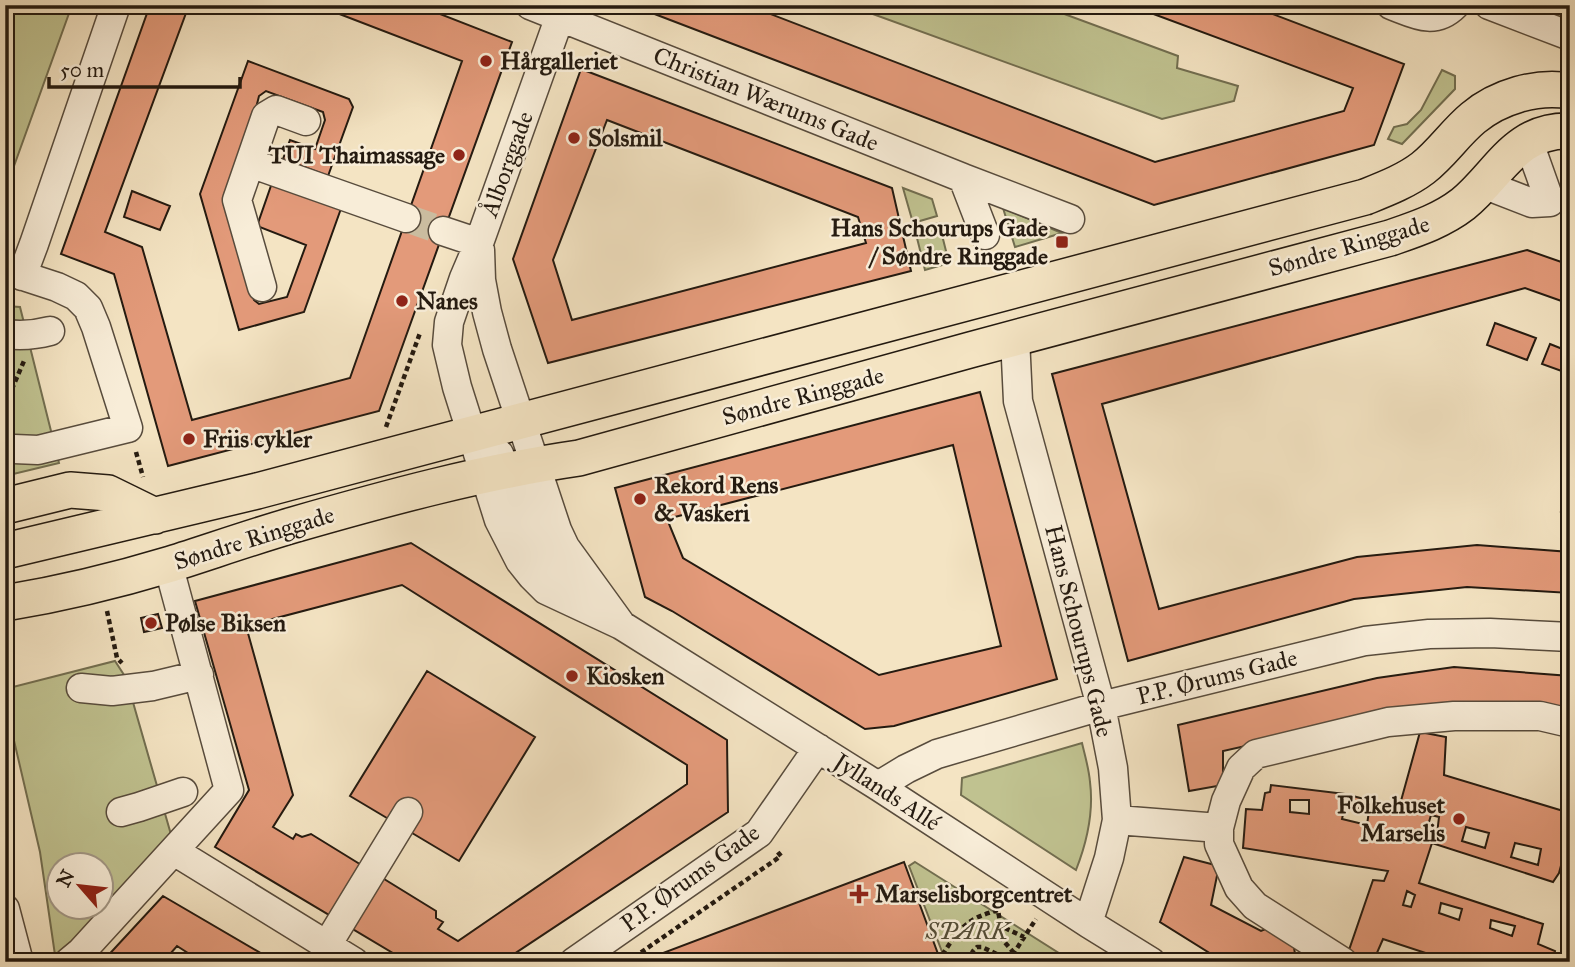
<svg xmlns="http://www.w3.org/2000/svg" width="1575" height="967" font-family="'IM FELL Great Primer',serif">
	<rect width="100%" height="100%" fill="#f4e4c3"/>
	<filter id="stains"><feTurbulence type="fractalNoise" baseFrequency=".00286" numOctaves="4"/><feColorMatrix values="0 0 0 0 .2 0 0 0 0 .09 0 0 0 0 .02 0 0 0 .5 -.17"/></filter>
	<radialGradient id="worn" r=".72"><stop offset=".6" stop-color="#630" stop-opacity="0"/><stop offset="1" stop-color="#630" stop-opacity=".3"/></radialGradient>
	<!-- green -->
	<path fill="#c0c290" stroke="#726e50" stroke-width="2" fill-rule="evenodd" d="M8,5H72L5,191V14Z
		M848,5H1040L1178,56L1177,68L1238,86L1234,101L1162,119Z
		M1513,5H1570V26Z
		M1442,70L1455,76V89L1402,144L1388,139L1394,127L1407,124L1421,110Z
		M903,188L932,199L937,216L913,223Z
		M1003,208L1057,231L1062,233L1015,247Z
		M939,223L949,263L925,270L915,230Z
		M5,306L20,307L59,463L5,476Z
		M115,661L126,678L172,838L68,949L55,955L40,852L5,702V689ZM60,866H102V908H60Z
		M1082,743C1085,756 1089,769 1090,782C1094,813 1087,842 1076,870L961,795L962,778Z
		M915,862L1073,962H946L909,866Z"/>
	<!-- building -->
	<path fill="#e39a7a" stroke="#241a10" stroke-width="2" fill-rule="evenodd" d="M150,5H189L105,232L142,247L192,420L350,378L462,61L316,5H417L512,42L379,411L168,466L114,274L61,254Z
		M631,5H747L1155,162L1344,111L1353,88L1140,9V7L1135,5H1249L1404,64L1374,145L1154,205Z
		M248,61L349,99L353,107L328,176L283,159L290,140L315,149L325,120L323,112L266,91L259,96L257,104L259,107L224,195L254,300L259,304L287,297L306,245L257,226L273,180L343,203L304,312L239,330L200,194Z
		M581,69L892,188L911,271L548,363L513,259ZM607,120L858,217L866,243L572,320L553,260Z
		M132,191L170,206L160,230L124,217Z
		M1527,250L1570,265V304L1525,288L1102,404L1159,609L1357,557L1477,545L1570,552V593L1467,587L1354,599L1128,661L1052,374Z
		M1495,323L1536,338L1527,360L1487,345Z
		M1550,344L1570,352V374L1542,364Z
		M980,392L1057,679L894,726L865,729L672,611L645,597L615,488ZM953,445L1001,646L879,675L683,558L667,519Z
		M1570,504V520L1561,512Z
		M411,543L727,740L728,812L502,962H408L215,847L249,790L195,601ZM402,585L687,765V784L458,941L438,929L443,922L436,918V911L311,834L302,837L296,834L293,839L273,827L293,795L246,626Z
		M158,614L162,628L144,632L141,618Z
		M1454,667L1570,676V719L1379,716L1223,751V785L1189,791L1178,725L1377,678Z
		M427,671L535,737L459,861L350,796Z
		M1420,732L1446,737L1444,775L1570,813V860L1563,858L1559,873L1553,882L1432,843L1419,883L1543,924L1538,944L1555,951L1552,962H1453L1383,939L1373,962L1348,953L1373,880L1384,881L1388,871L1243,848L1246,809L1262,810L1265,793L1270,792L1271,785L1345,794L1399,808ZM1290,800H1309V814L1290,812ZM1345,805L1369,811L1367,825L1342,819ZM1431,815L1439,817L1437,834L1427,829ZM1466,827L1489,833L1485,848L1462,841ZM1515,843L1541,849L1538,865L1511,857ZM1407,891L1415,895L1411,907L1403,905ZM1441,903L1462,909L1459,920L1439,913ZM1491,920L1515,926L1512,936L1490,928Z
		M1184,857L1219,866L1211,905L1261,931L1268,928L1293,941L1295,954L1308,962H1224L1160,922Z
		M904,862L941,962H648L647,959Z
		M163,896L276,962H202L177,946L163,962H102Z"/>
	<g fill="none" stroke-linecap="round" stroke-linejoin="round">
		<!-- minor-tunnel -->
		<path stroke="#cabc9f" stroke-width="28" stroke-dasharray="28 14" stroke-linecap="butt" d="M406,218L443,231"/>
		<!-- minor casing -->
		<g stroke="#584c3d" stroke-width="31">
			<path id="minor" d="M530,5L963,178L985,235
				M564,5L479,243L464,278L449,322L447,345L457,387L499,520L520,561L532,576L546,590L621,625L878,786L1088,923L1151,962
				M1391,5C1415,14 1434,26 1455,5
				M1489,5L1570,36
				M250,163L406,218
				M963,178L1070,219
				M1483,184L1532,203L1550,202L1528,140
				M443,231L479,243
				M480,250L481,280L487,312L497,349L557,530L565,547L620,623
				M5,270L57,287L76,296L88,308L96,327L128,428L38,450L14,449
				M22,276L34,244L116,5
				M262,287L237,200L266,116L276,110L306,121
				M5,334C21,336 35,335 50,331
				M1015,338L1018,401L1101,706L1113,768L1117,820L1109,858L1088,923
				M499,454L535,536L547,554L573,580
				M81,688L112,691L153,686L199,675
				M878,786L906,769L937,754L1101,706L1365,641L1429,634L1490,633L1570,637
				M121,812L139,807L183,792
				M1117,820L1219,828
				M174,851L354,962
				M5,909L19,962
				M327,945L408,812
				M69,962L81,952L229,790L168,564
				M574,962L759,833L818,748
				M1343,962L1255,906L1239,888L1219,844V828L1226,801L1241,768L1256,754L1388,722L1454,716H1540L1570,723"/>
		</g>
		<!-- major casing -->
		<g stroke="#241a10" stroke-width="38">
			<path id="major" d="M5,506L70,490L108,493L155,516
				M5,551L257,491L1365,197C1385,189 1406,181 1423,168C1442,153 1455,133 1473,118C1498,97 1537,85 1570,91
				M5,603C60,594 118,580 171,564C212,551 252,537 293,525C387,498 482,472 579,458L970,350L1390,238C1416,229 1441,221 1463,204C1499,175 1515,129 1570,131"/>
		</g>
		<!-- path -->
		<path stroke="#241a10" stroke-width="4.5" stroke-dasharray="5 3.5" stroke-linecap="butt" d="M5,405L24,361
			M386,427L420,333
			M136,452L143,477
			M107,611L117,658L122,663
			M1014,953L1001,938L1000,931L1001,928H1005L1024,937
			M627,962L781,856L776,850
			M943,962L941,957C949,945 958,929 971,921C978,916 989,913 998,910L1001,928
			M968,962L973,951L977,947H982L1009,960
			M1008,962L1036,919"/>
		<!-- minor -->
		<use href="#minor" stroke="#f8edd8" stroke-width="28"/>
		<!-- major -->
		<use href="#major" stroke="#f4e4c3" stroke-width="35"/>
	</g>
	<!-- markers -->
	<g fill="#8f2418" stroke="#f8edd8" stroke-width="2.5">
		<circle cx="486" cy="61" r="7"/>
		<circle cx="574" cy="138" r="7"/>
		<circle cx="459" cy="155" r="7"/>
		<rect x="1055" y="235" width="14" height="14" rx="3.5"/>
		<circle cx="402" cy="301" r="7"/>
		<circle cx="189" cy="439" r="7"/>
		<circle cx="640" cy="499" r="7"/>
		<circle cx="151" cy="623" r="7"/>
		<circle cx="572" cy="676" r="7"/>
		<circle cx="1459" cy="819" r="7"/>
		<path d="M855.5 883.5h7v7h7v7h-7v7h-7v-7h-7v-7h7z"/>
	</g>
	<g text-anchor="middle" stroke-width="5" stroke-linejoin="round" paint-order="stroke">
		<!-- poi labels -->
		<g font-size="24" font-weight="bold" fill="#241a10" stroke="#f8edd8" text-anchor="start">
			<text x="500" y="69">Hårgalleriet</text>
			<text x="588" y="146">Solsmil</text>
			<text x="445" y="163" text-anchor="end">TUI Thaimassage</text>
			<text x="1048" y="236" text-anchor="end">Hans Schourups Gade<tspan x="1048" dy="28">/ Søndre Ringgade</tspan></text>
			<text x="416" y="309">Nanes</text>
			<text x="203" y="447">Friis cykler</text>
			<text x="654" y="493">Rekord Rens<tspan x="654" dy="28">&amp; Vaskeri</tspan></text>
			<text x="165" y="631">Pølse Biksen</text>
			<text x="586" y="684">Kiosken</text>
			<text x="1445" y="813" text-anchor="end">Folkehuset<tspan x="1445" dy="28">Marselis</tspan></text>
			<text x="875" y="902">Marselisborgcentret</text>
		</g>
		<!-- street labels -->
		<g font-size="24" fill="#241a10" stroke="#f8edd8">
			<text transform="translate(766 99) rotate(22)" y="8">Christian Wærums Gade</text>
			<text transform="translate(507 164) rotate(-70)" y="8">Ålborggade</text>
			<text transform="translate(1349 246) rotate(-16)" y="8">Søndre Ringgade</text>
			<text transform="translate(803 396) rotate(-15)" y="8">Søndre Ringgade</text>
			<text transform="translate(254 538) rotate(-17)" y="8">Søndre Ringgade</text>
			<text transform="translate(1079 631) rotate(76)" y="8">Hans Schourups Gade</text>
			<text transform="translate(1217 677) rotate(-14)" y="8">P.P. Ørums Gade</text>
			<text transform="translate(887 792) rotate(33)" y="8">Jyllands Allé</text>
			<text transform="translate(690 878) rotate(-36)" y="8">P.P. Ørums Gade</text>
		</g>
		<!-- park labels -->
		<g font-size="24" font-style="italic" fill="#534c36" stroke="#f8edd8">
			<text x="967" y="939">SPARK</text>
		</g>
	</g>
	<!-- margin -->
	<rect width="1575" height="967" fill="none" stroke="#f4e4c3" stroke-width="28"/>
	<rect x="7" y="7" width="1561" height="953" fill="none" stroke="#241a10" stroke-width="3.5"/>
	<rect x="14" y="14" width="1547" height="939" fill="none" stroke="#241a10" stroke-width="2"/>
	<!-- north arrow -->
	<g transform="translate(80 886) rotate(298)"><circle r="33" fill="#f8edd8" stroke="#a39988" stroke-width="2"/>
	<path d="M0-5L12 26L0 18L-12 26Z" fill="#8f2418"/>
	<text y="-10" font-size="19" font-weight="bold" text-anchor="middle" fill="#241a10">N</text>
	</g>
	<!-- scale -->
	<path d="M49 77v10h191v-10" fill="none" stroke="#241a10" stroke-width="3.5"/>
	<text x="60" y="77" font-size="21" fill="#241a10" stroke="#f8edd8" stroke-width="5" paint-order="stroke">50 m</text>
	<rect width="100%" height="100%" filter="url(#stains)"/>
	<rect width="100%" height="100%" fill="url(#worn)"/>
</svg>
